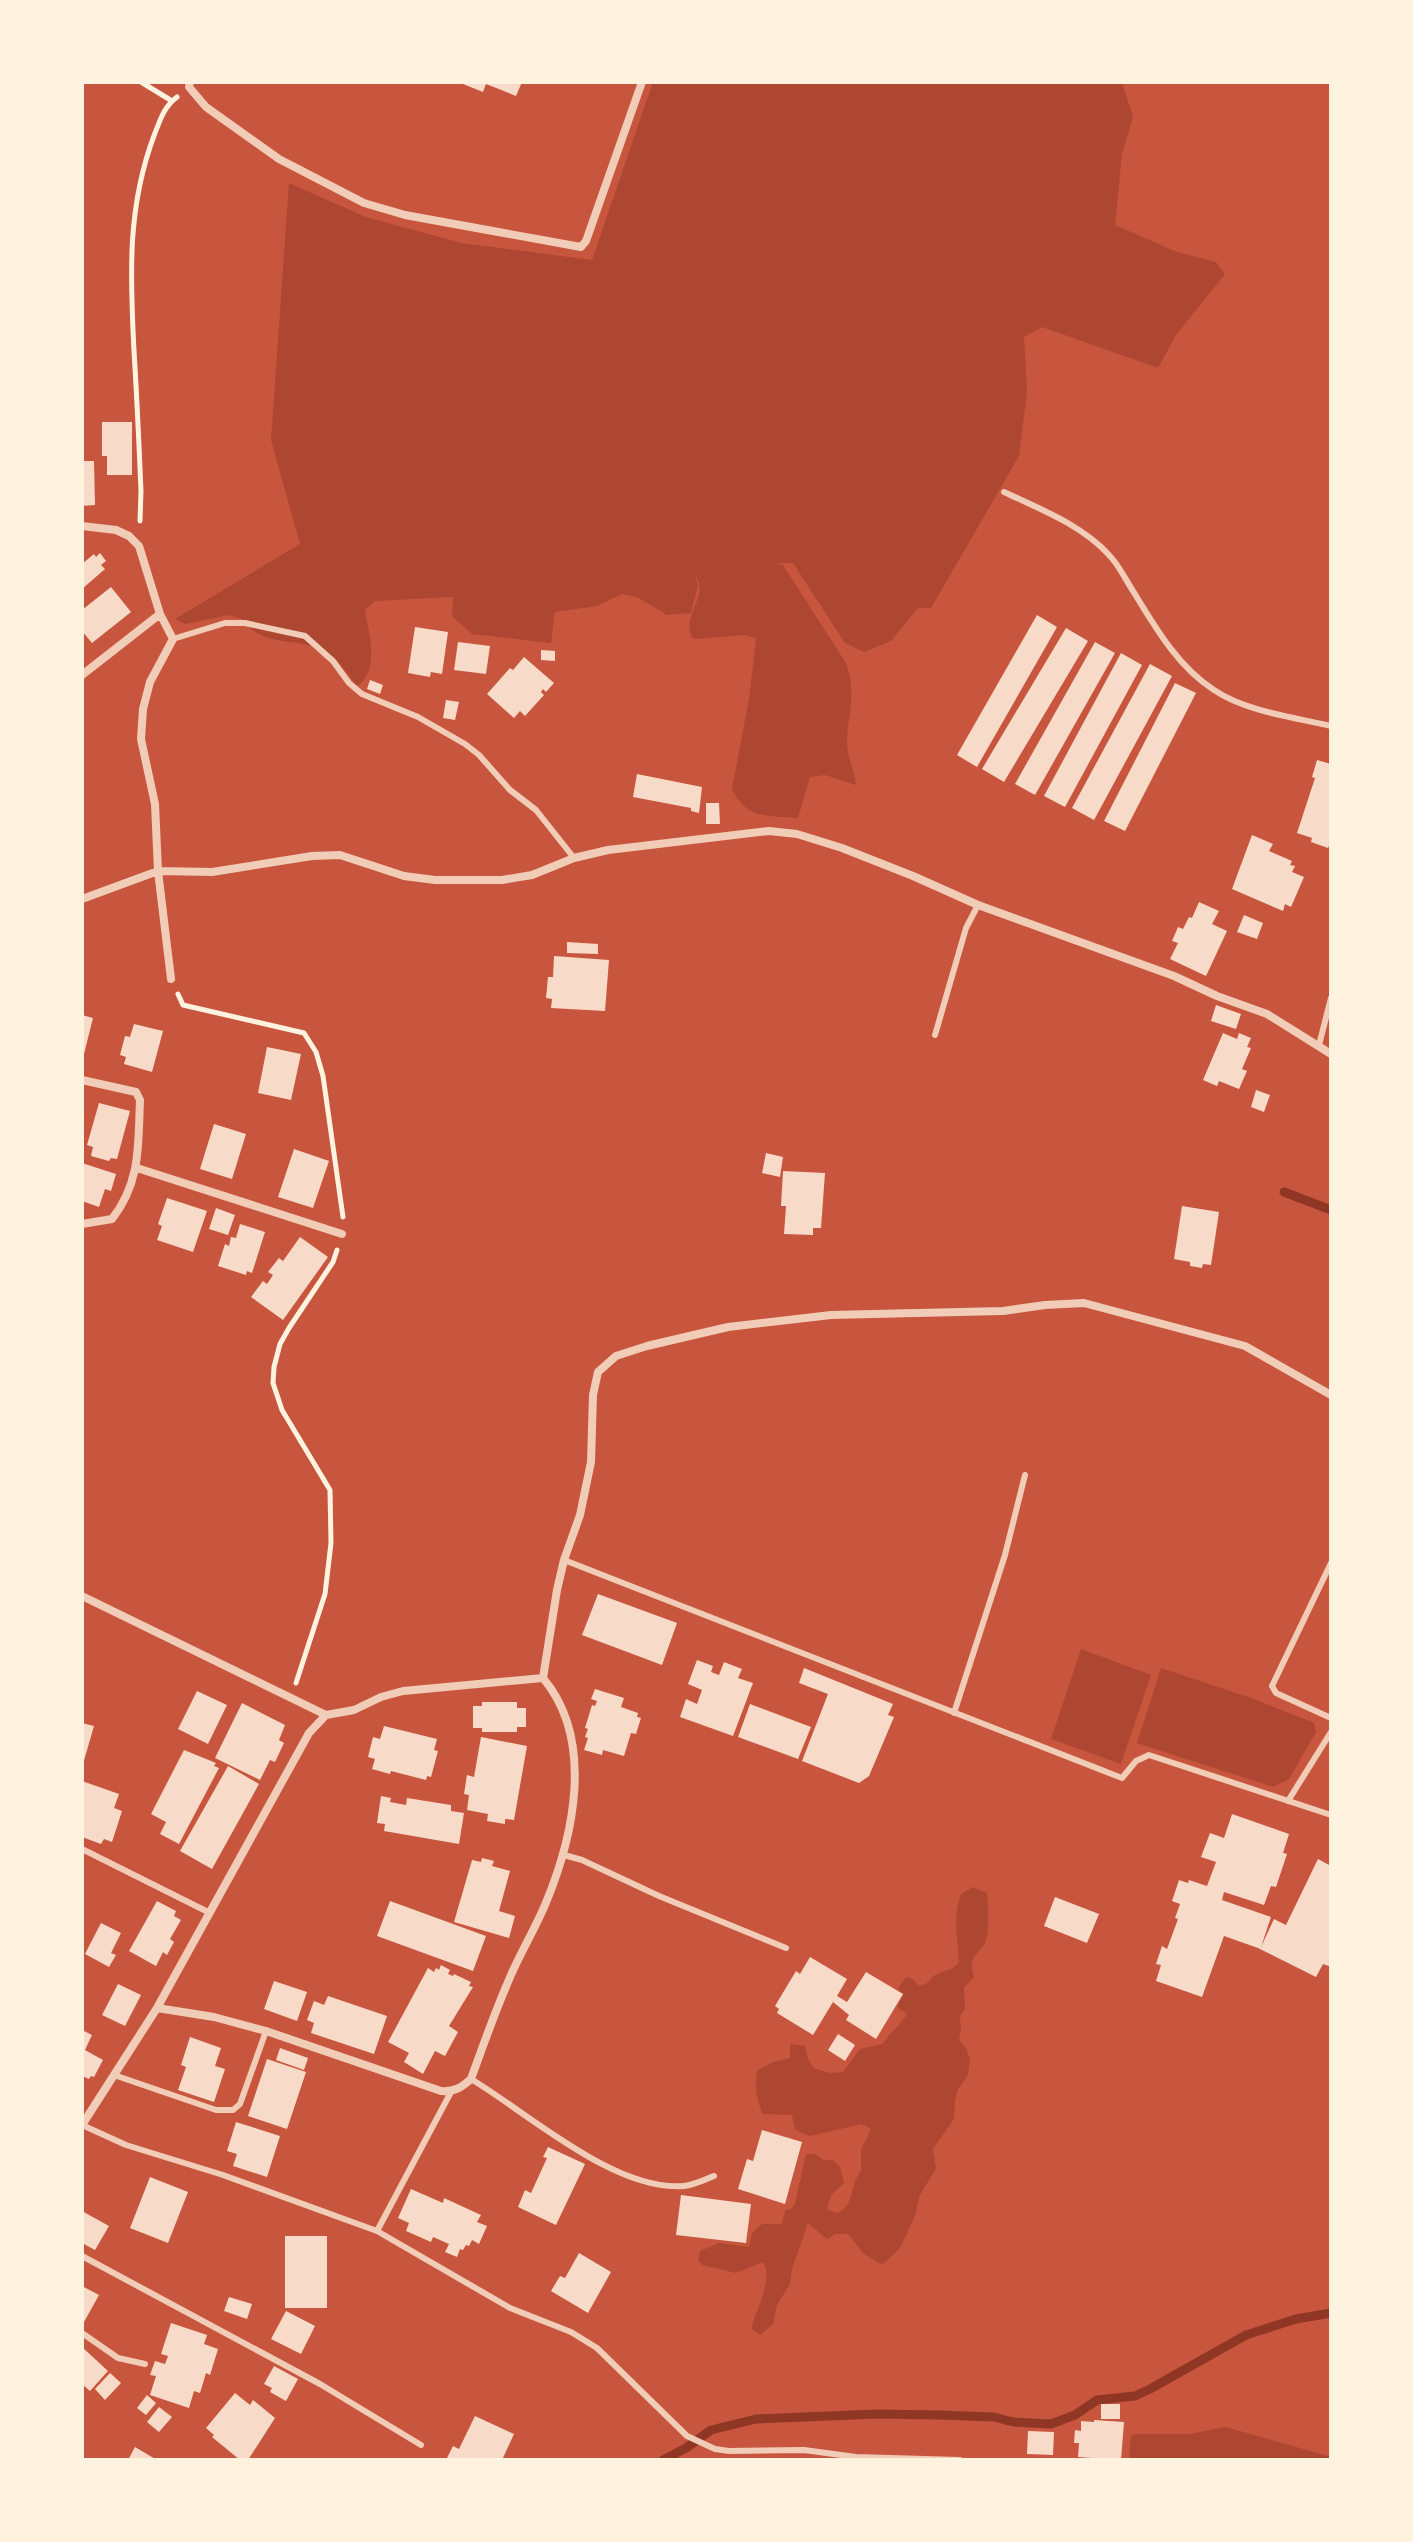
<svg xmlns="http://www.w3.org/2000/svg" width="1413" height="2542" font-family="'IBM Plex Sans',sans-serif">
	<rect width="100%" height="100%" fill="#c8553d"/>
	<!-- green -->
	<path fill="#ae4732" d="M653,82H1122L1133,117L1122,154L1115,225L1177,252L1216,262L1225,274L1176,335L1158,368L1042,327L1024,337L1027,392L1019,456L931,608H918L891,641L864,652L845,643L793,563L770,564L783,565L846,663C857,693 848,712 847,741C847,759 855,770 856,785L825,775L810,777L798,818C768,815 747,820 732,789L749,699L756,639L746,635L693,639C681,619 703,603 699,583C698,579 695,575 694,571L698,586L691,613L667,615L637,597L622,594L597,606L555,612L551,643L472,634L452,616L453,597L375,601L365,610C369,634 380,671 357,686C349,676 339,660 328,653C298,635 264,650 242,619L229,615L185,624L175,619L300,544L271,440L289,183L366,217L461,243L592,260Z
		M1081,1649L1151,1675L1121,1764L1051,1739Z
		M1161,1668L1254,1699L1314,1723L1316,1732L1289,1779L1273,1787L1137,1743Z
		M973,1887L987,1893C988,1907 989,1923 987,1937C983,1955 966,1952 974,1977L964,1988L965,2009L960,2016L961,2030L959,2040L966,2048L970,2059L968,2075L958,2089L955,2100L954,2119L933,2149L936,2168L919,2197L915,2216L900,2248L882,2265L863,2253L848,2234H835L827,2239L808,2223L792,2269L790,2284L777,2305L773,2324L760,2335L751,2329C756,2310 774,2279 763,2262L736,2273L702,2265L698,2261L700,2251L719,2243L749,2247L752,2233L762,2224H782L785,2210L791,2209L795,2204L806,2154H815L823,2160H833L840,2167L844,2183L831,2195L827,2210L838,2213C856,2203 849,2185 861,2171V2150L871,2129L862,2124L810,2136L795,2130L792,2115L763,2114C756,2100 755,2087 757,2071L773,2062L790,2058V2044L805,2046L808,2059L814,2068L830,2073L843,2072L860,2049L883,2044C890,2032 900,2026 907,2014L897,2007L904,1994L899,1991V1987L906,1977L913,1979L918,1986C928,1985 928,1981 935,1975C944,1970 952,1971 959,1962C958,1937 952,1918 961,1894Z
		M1226,2427L1331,2457V2460L1129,2458L1131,2436L1134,2434H1190Z"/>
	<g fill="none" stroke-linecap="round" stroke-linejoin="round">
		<!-- stream -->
		<path stroke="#8f3625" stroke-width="9" d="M1284,1192L1331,1210
			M663,2460L686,2448L711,2430L756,2419L877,2414L940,2415L994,2417L1013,2422L1051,2424L1075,2415L1097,2400L1135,2396L1150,2389L1246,2335L1296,2319L1331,2313"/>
	</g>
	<!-- building -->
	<path fill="#f7dbc8" d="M458,82H522L516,96L486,84L483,92Z
		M102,422H132V475H107V456H102Z
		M82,461H94L95,505L82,506Z
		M100,553L106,561L101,565L105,569L82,589V564L94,554L96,557Z
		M111,587L131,612L92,643L82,631V610Z
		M1037,615L1057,627L977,767L957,755Z
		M415,627L448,632L442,674L431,672L430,677L408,673Z
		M1066,628L1088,641L1004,782L982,769Z
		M458,642L490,646L486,674L454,670Z
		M1095,642L1115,653L1035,795L1015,784Z
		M541,650L555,651V661L541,660Z
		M1121,653L1142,665L1065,807L1044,796Z
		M524,657L554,683L546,692L543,689L541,692L544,695L525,716L520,711L514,718L487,694L510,668L513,670Z
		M1150,664L1172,676L1094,820L1072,808Z
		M370,680L383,685L380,694L367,689Z
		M1175,683L1196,693L1125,831L1104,821Z
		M446,700L459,702L455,720L443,718Z
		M1317,760L1331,764V842L1328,848L1311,842L1312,838L1297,833L1315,778L1312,777Z
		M637,774L702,787L699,813L691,811V808L633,797Z
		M706,803H719L720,824H706Z
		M1252,835L1273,844L1269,851L1292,861L1290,865L1295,866L1292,872L1304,877L1291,907L1285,904L1283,911L1232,889Z
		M1199,902L1219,911L1212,924L1227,931L1206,976L1170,959L1178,943L1172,941L1178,927L1183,929L1189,917L1192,918Z
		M1244,915L1263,923L1257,939L1237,932Z
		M567,942L598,944V954L567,953Z
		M554,956L609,960L605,1011L551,1008L552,999L546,998L548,977H553Z
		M1216,1005L1241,1014L1236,1029L1211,1021Z
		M82,1015L93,1018L83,1058H82Z
		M134,1024L163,1031L152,1072L124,1064L126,1057L120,1055L125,1036L130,1037Z
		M1223,1033L1237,1039L1239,1033L1251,1038L1247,1047L1251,1048L1242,1069L1247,1071L1239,1089L1219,1081L1217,1086L1203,1080Z
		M267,1047L301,1054L291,1100L258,1093Z
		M1256,1090L1270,1095L1264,1112L1251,1107Z
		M99,1103L130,1111L117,1159L111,1158L109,1161L91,1156L93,1147L87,1145Z
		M214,1124L246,1134L232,1179L200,1169Z
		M294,1149L329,1161L313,1208L278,1197Z
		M766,1153L783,1157L780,1177L762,1173Z
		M82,1163L116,1174L111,1191L105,1189L99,1207L82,1201Z
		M783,1171L825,1173L821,1228H813V1235L784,1234L786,1206H781Z
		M167,1198L207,1211L193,1252L157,1240L162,1226L158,1224Z
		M1182,1206L1219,1212L1211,1265L1203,1264L1202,1268L1190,1266V1262L1174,1259Z
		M216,1208L235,1215L228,1235L209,1229Z
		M240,1224L265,1232L252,1273L247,1271L246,1275L218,1266L225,1244L229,1246L231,1237L236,1238Z
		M300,1237L328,1257L283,1320L251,1297L263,1281L267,1284L273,1275L268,1272L279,1258L283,1261Z
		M598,1594L677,1623L662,1665L582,1635Z
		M697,1660L713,1666L711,1672L719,1675L724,1662L742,1669L738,1678L753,1683L733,1736L680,1717L686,1699L697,1704L702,1690L688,1684Z
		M804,1668L893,1704L888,1715L894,1717L869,1776L859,1783L802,1761L828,1694L799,1683Z
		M595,1689L624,1698L621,1707L638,1713L637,1717L641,1718L636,1734L631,1733L624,1756L603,1750L602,1755L584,1750L588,1738L585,1737L588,1729L585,1728L592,1705L595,1706L597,1701L591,1699Z
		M197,1691L227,1705L208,1744L178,1729Z
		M482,1702H517V1708H526V1727H517V1732H482V1728H473V1706H482Z
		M242,1703L285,1725L279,1740L284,1743L275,1762L270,1760L260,1780L215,1758Z
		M750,1704L811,1727L798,1759L738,1737Z
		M82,1723L94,1726L83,1764L82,1763Z
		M384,1726L437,1739L434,1750L438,1751L431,1777L427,1776L426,1780L391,1771L390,1774L372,1769L375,1759L368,1757L373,1737L380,1739Z
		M481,1737L527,1746L514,1820L505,1819V1824L487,1821L488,1814L467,1810L469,1795L464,1794L467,1775L474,1777Z
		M184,1750L216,1763L214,1766L219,1768L179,1844L160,1834L166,1822L151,1814Z
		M228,1766L259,1784L212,1869L180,1851Z
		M82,1781L119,1794L114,1808L122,1811L112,1842L104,1839L101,1844L82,1837Z
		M381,1796L391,1798L390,1802L406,1805L407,1798L451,1805V1811L464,1813L459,1844L384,1831L385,1824L377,1823Z
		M1232,1814L1289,1834L1283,1853L1287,1854L1276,1887L1271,1886L1264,1905L1224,1892L1222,1900L1271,1917L1261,1947L1274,1919L1286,1925L1318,1859L1331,1866V1961L1329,1966L1323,1964L1316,1977L1258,1948L1224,1936L1202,1997L1156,1981L1161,1965L1156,1964L1162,1946L1167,1949L1178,1919L1175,1918L1180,1904L1172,1901L1179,1880L1188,1883L1189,1880L1207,1886L1216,1862L1201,1857L1210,1833L1224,1838Z
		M482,1858L494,1861L492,1866L510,1871L499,1911L515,1916L509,1938L454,1922L472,1860L481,1862Z
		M1055,1897L1099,1914L1087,1943L1044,1926Z
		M157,1901L176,1911L174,1916L181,1920L170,1939L174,1942L167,1955L163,1952L156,1966L129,1951Z
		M390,1901L486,1936L473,1971L377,1936Z
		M101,1923L121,1933L111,1953L116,1955L109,1967L85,1954Z
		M810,1957L847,1979L837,1996L847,2002L866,1972L903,1994L876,2039L846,2020L849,2015L833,2002L813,2035L777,2013L779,2009L775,2006L796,1971L800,1974Z
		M441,1965L450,1970L448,1974L453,1976L454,1974L471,1982L469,1986L473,1987L449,2026L458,2032L445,2056L435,2051L423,2074L404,2062L409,2053L388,2042L428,1968L434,1972L436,1968L439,1970Z
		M274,1981L307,1992L297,2021L264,2009Z
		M118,1984L141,1995L125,2026L102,2015Z
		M328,1996L387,2016L374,2054L311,2033L314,2023L307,2020L314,2001L324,2005Z
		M82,2030L92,2035L85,2050L103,2060L94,2077L91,2076L89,2079L82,2076Z
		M838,2034L855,2045L845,2061L828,2050Z
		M190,2037L221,2048L215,2066L225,2069L214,2102L178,2090L186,2067L181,2065Z
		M280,2048L308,2058L304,2070L276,2060Z
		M267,2059L306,2072L287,2129L248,2116Z
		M236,2122L280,2136L267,2177L233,2166L237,2154L227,2151Z
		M762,2130L802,2142L785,2204L738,2189L747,2159L753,2161Z
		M548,2147L585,2164L556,2225L518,2207L525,2190L531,2193L547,2158L543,2157Z
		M150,2177L188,2192L168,2243L130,2228Z
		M411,2189L443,2203L444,2198L481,2215L477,2222L487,2226L479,2244L472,2240L469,2246L466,2245L463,2250L460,2249L457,2257L445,2252L449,2244L433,2237L431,2242L406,2231L409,2223L398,2218Z
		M681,2195L751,2204L746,2243L676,2235Z
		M82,2211L109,2226L95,2250L82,2243Z
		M285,2236H327V2308H285Z
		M579,2253L611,2272L588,2313L551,2291L560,2276L565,2278Z
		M82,2286L99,2295L84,2322L82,2321Z
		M229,2297L252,2304L247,2319L224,2311Z
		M286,2311L315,2326L301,2354L271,2339Z
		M171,2323L207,2335L204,2344L218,2349L210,2375L206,2373L200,2393L194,2391L189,2408L150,2395L156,2376L150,2375L155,2361L165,2364L168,2356L161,2354Z
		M82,2347L108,2371L90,2391L82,2384Z
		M274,2366L298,2379L286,2401L270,2392L272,2388L264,2384Z
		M110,2373L121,2383L105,2400L95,2389Z
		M235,2393L250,2405L253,2400L275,2418L248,2460H240L212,2437L214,2435L206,2428Z
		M147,2395L156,2403L146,2415L137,2408Z
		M1101,2404H1120V2419H1101Z
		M159,2407L172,2417L159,2432L147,2422Z
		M475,2416L514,2434L502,2460H446L453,2446L459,2449Z
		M1094,2420L1124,2422L1121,2460L1078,2457L1079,2443H1074L1075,2430L1081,2431V2421L1094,2422Z
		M1028,2431L1054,2432L1053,2455L1027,2454Z
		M135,2447L157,2460H128Z"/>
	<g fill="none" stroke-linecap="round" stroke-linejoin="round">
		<!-- path -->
		<path stroke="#fff3e0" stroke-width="5" d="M141,82L172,101
			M140,521L141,491C139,444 137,398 134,351C130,274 127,206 155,133C161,118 164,107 177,97
			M178,994L183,1005L304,1033L316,1052L323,1076L343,1217
			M296,1683L325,1594L331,1543L330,1490L282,1410L273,1383L274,1367L280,1344L289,1328L333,1262L337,1250"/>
		<!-- service -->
		<path stroke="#f1ccb7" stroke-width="6" d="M1004,492C1040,509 1082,525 1109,555C1119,565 1125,579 1133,591C1155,627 1178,667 1214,690C1247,712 1293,717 1331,726
			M173,639L225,623H245L305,636L333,661L349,683L362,694L418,717L465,744L479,755L510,790L536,810L574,858
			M935,1035L966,928L978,905
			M1319,1045L1331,998
			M564,1560L1122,1778L1136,1761L1149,1755L1331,1815
			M1331,1563L1272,1686L1276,1693L1331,1718
			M954,1713L1005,1555L1025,1475
			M1288,1801L1331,1732
			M82,1849L208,1912
			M564,1855L582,1860L659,1896L786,1948
			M114,2075L216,2110H233L240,2104L266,2031
			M471,2079C528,2113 615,2192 684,2186C694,2185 705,2180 714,2176
			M82,2125L126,2145L223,2175L377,2231L510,2308L571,2332L597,2348L687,2436L715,2449L729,2451L804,2450L856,2457L960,2460
			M377,2231L451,2092
			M82,2256L320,2384L421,2445
			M82,2333L118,2358L145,2364"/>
		<!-- minor -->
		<path stroke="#f1ccb7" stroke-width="8" d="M190,82L189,87L206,107L279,159L364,203L405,215L581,247L586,241L642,82
			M82,526L116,530L129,536L139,546L160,614L173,639L150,682L143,709L141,739L155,804L158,871L171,979
			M82,675L160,614
			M82,899L158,871L212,872L312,856L340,855L404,876L435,880H502L532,875L574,858L608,850L769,831L797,834L842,848L913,876L978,905L1174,976L1217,996L1267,1014L1331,1054
			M82,1080L136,1092L140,1100C138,1145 141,1182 112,1219L82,1224
			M137,1168L342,1234
			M82,1596L326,1715
			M157,2008L214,2017L266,2031L441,2091C454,2092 461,2088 471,2079C483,2046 494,2014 508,1982C519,1955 534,1931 545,1905C574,1836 595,1740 543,1678L557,1590L564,1560L580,1515L591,1462L593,1395L598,1372L616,1356L647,1346L728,1327L831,1315L1003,1311L1045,1305L1084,1303L1245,1346L1331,1395
			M82,2125L157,2008L309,1733L326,1715L354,1710L381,1697L403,1691L543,1678"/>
	</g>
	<!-- border -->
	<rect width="1413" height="2542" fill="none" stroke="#fff3e0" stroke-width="168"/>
</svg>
